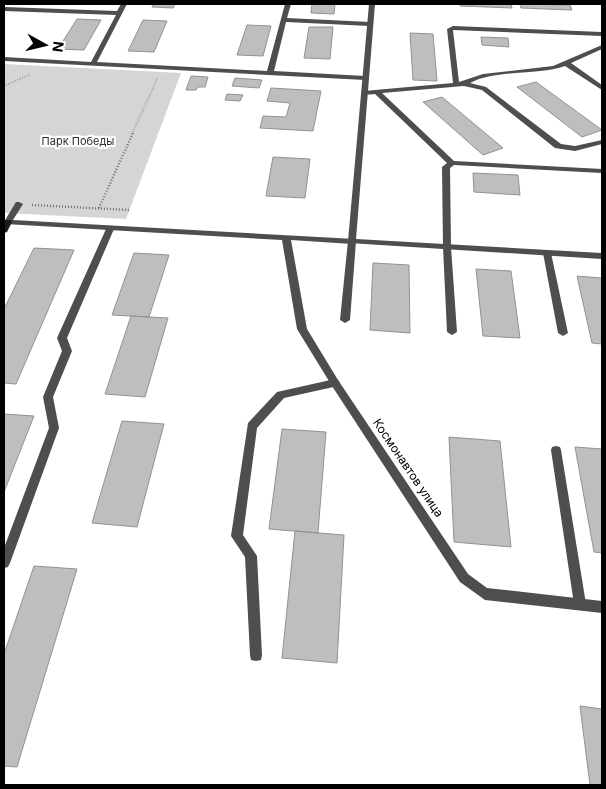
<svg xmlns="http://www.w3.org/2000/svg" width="606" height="789" font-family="Inter,sans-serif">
	<rect width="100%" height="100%" fill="#fff"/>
	<!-- green -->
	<path fill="#d5d5d5" d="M4,64L181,73L126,219L4,213Z"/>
	<!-- building -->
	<path fill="#bebebe" stroke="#929292" d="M153,4H175L173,8L152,7Z
		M312,4H335L334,14L311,13Z
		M460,4H511L512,8L460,6Z
		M520,4L570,5L572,10L521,8Z
		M77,19L101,20L84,50L58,49Z
		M143,20L167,21L154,52L128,51Z
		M247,25L271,26L263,56L237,55Z
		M309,27H333L330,59L304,58Z
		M410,33L433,34L437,81L413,80Z
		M481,37L508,38L509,47L482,45Z
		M191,76L208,77L205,87H198L196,90H186Z
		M235,78L262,80L259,88L232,86Z
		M536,82L602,130L582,137L517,87Z
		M271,88L321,91L313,131L260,128L263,116L286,117L290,103L267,101Z
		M227,94L243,95L240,101L225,100Z
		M442,97L503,148L483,155L423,102Z
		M273,157L310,159L305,198L266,196Z
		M473,173L518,175L520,195L474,192Z
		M34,248L74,250L16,384L4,383V309Z
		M134,253L169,255L149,317L112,315Z
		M373,263L409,265L410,333L370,330Z
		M476,269L511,271L520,338L483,336Z
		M577,276L602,278V344L592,343Z
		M131,316L168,318L145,397L105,394Z
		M4,414L34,416L4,492Z
		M122,421L164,424L137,527L92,523Z
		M282,429L326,432L318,533L269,529Z
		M449,437L500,441L511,547L454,542Z
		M575,447L602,449V553L594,552Z
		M295,531L344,535L337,663L282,658Z
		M34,566L77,569L17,767L4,766V654Z
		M580,706L602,709V785H590Z"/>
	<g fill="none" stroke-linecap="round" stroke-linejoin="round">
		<!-- path-far1 -->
		<path stroke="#707070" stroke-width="2" stroke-dasharray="0.5 2" stroke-linecap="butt" d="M4,86L31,74
			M132,134L157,79"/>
		<!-- path -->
		<path stroke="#707070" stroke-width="2.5" stroke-dasharray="1 2" stroke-linecap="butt" d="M32,205L129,210
			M99,208L133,133"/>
		<!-- service -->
		<path fill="#4e4e4e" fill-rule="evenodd" d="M121,4H127L97,62L267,71L285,4H291L287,18L370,22L373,24L370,26L286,22L274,71L365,76L368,78L365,80L4,61V57L91,62L116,15L4,11V7L117,11Z
			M453,26L602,32V36L453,30L459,82L483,74L553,66L602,45V49L571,63L602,85V90L565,66C536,76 495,69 470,83L486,87L561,144L575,146L602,140V144L575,151L555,148L482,90L464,86L382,93L454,161L602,169V173L454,165L450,168L451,247L457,332L452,335L447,332L443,247L442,167L447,163L375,94L364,95L361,93L364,91L453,83L447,29Z
			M110,226L114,229L67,338L72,351L53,397L59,428L10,563L8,567L4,568V548L49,428L43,397L62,351L57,338L106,229Z
			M352,238L356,241L350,320L345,323L340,320L348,241Z
			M547,250L551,253L568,333L563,336L558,333L543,253Z
			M335,379L338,380L340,383L338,386L284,398L257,428L243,535L257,556L262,655L261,660L256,661L251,660L250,655L245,557L231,536L248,423L277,392Z
			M556,446L560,447L561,450L586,604L584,608L580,610L576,608L574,604L551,450L552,447Z"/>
		<!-- minor -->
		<path fill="#4e4e4e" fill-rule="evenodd" d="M16,202H19L23,204L13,220L355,239L356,241L352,244L291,240L307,329L338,380L468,574L487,588L602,601V613L485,600L460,582L332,386L297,329L282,240L5,224L4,222Z"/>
		<!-- tertiary -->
		<path fill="#4e4e4e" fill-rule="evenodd" d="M369,4H375L356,239L602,253V259L349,243L348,241Z"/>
		<!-- secondary -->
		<path fill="#1b1b1b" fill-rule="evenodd" d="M4,220H11L12,222L7,232L4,233Z"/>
	</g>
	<g text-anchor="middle" stroke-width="4.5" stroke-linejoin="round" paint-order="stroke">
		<!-- far-park labels -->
		<g font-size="11" fill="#2c2c2c" stroke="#fff">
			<text x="78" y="145">Парк Победы</text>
		</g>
		<!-- street labels -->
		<g font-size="12" fill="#000" stroke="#fff">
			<text transform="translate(408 468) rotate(56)" y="4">Космонавтов улица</text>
		</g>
	</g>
	<!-- border -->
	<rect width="606" height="789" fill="none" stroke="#000000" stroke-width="10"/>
	<!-- north arrow -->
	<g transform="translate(45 45) rotate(98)" stroke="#ffffff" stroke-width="4" paint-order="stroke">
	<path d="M0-4L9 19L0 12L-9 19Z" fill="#000000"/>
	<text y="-8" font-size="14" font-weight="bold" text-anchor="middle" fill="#000000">N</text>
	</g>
</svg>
